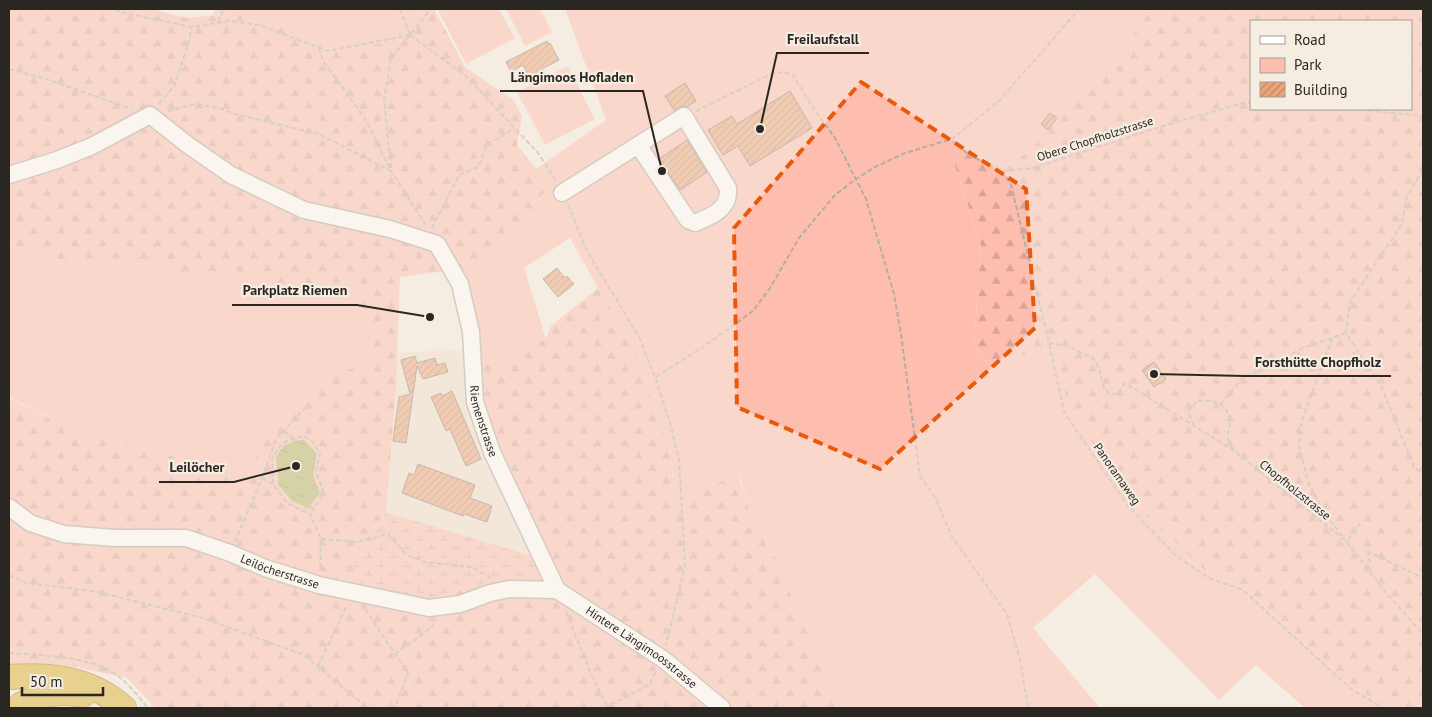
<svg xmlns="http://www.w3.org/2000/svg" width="1432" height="717" font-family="'PT Sans',sans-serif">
	<defs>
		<pattern id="forest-firs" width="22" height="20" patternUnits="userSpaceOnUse" patternTransform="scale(1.25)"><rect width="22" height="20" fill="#fdbeb0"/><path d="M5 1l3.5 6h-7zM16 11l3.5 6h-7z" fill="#d9a397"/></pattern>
		<pattern id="wetland-marsh" width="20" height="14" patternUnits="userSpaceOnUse" patternTransform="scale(1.25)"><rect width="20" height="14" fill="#fdbeb0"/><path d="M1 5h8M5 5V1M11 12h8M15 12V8" fill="none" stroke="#d9a397"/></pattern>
		<pattern id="water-ripples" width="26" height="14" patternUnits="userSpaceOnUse" patternTransform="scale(1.25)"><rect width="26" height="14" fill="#afb261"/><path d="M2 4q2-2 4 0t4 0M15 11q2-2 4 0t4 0" fill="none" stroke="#8f9150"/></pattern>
		<pattern id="building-hatch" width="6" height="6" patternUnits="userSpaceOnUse" patternTransform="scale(1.25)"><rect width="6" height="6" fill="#eda478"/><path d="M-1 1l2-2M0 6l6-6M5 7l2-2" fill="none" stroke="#c08662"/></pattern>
	</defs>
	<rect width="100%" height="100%" fill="#f6ede2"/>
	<!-- built -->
	<path fill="#eee0cf" d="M468,350L546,560L386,512L398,352Z"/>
	<!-- green -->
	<path fill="#fdbeb0" d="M216,9H419L406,35L373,46L329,49L291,29L263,24L235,13L212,15Z
		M442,9H499L515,38L466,64L438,10Z
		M506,9H540L552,32L525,46Z
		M565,9H1154L1147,15L1092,90L1066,103L1043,139L1010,166L949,148L981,245L974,344L985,361L1056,350L1068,406L1211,576L1245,588L1353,687L1389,708H1305L1256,665L1219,700L1095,574L1033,628L1100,708H838L818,653L795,606L781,568L752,517L739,475L675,499L670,448L630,339L598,288L570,238L524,268L546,339L477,369L461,272L549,185L536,169L606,120Z
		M568,66L595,119L545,145L517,92Z
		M9,243L60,261L155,264L210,280L221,269L266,279L306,303L313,285L361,281L363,326L373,329L370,363L340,372L314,385L278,416L261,444L248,475L79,433L9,397Z"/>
	<!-- forest -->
	<path fill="url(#forest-firs)" fill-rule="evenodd" d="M9,9H152L188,18L235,13L263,24L291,29L329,49L373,46L406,35L419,9H434L465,67L513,100L522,116L517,145L549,185L502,251L461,272L446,271L400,277L396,387L386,512L350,560L441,595L486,583L538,586L546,560L499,453L478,394L477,369L546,339L551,326L598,288L630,339L670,448L675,499L738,475L752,517L781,568L795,606L818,653L838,708H155L127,678L76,667H9V398L79,433L248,475L261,444L278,416L314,385L340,372L370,363L373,330L363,326L361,281L314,285L306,303L266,293V279L222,269L210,280L155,264L60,261L9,243ZM303,439L317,454L313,475L320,493L308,508Z
		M1154,9H1423V708H1389L1353,687L1245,588L1211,576L1131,501L1068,406L1056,350L985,361L974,344L981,245L949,148L1010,166L1043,139L1066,103L1092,90L1147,15ZM1251,21H1411V109H1251Z"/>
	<!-- wetland -->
	<path fill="url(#wetland-marsh)" d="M386,512L546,560L538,586L486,583L441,595L366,588L349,560Z"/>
	<!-- water -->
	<path fill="url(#water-ripples)" d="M303,439L317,454L313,475L320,493L308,508L292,501L279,486L276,457L284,445Z"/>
	<!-- building -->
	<path fill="url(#building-hatch)" stroke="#857a73" d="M547,41L549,44L550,43L559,60L542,69L544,72L530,79L523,65L511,72L506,62Z
		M685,83L696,101L687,107L683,106L674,110L665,96Z
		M790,91L812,128L750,166L738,146L723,155L708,130L732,116L737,124Z
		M1050,113L1057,118L1048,130L1041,124Z
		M687,140L707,172L680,190L659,159Z
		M557,268L565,278L567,276L574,284L558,297L543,279Z
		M415,356L417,363L435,358L437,365L445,363L448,372L423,379L417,366L406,443L393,441L399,397L410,394L401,360Z
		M1154,362L1166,379L1154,387L1142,370Z
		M452,391L481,459L466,466L450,429L446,431L431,397L441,393L442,396Z
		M418,464L475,485L470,498L492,506L487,522L464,514L463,516L402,493L409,473L414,475Z"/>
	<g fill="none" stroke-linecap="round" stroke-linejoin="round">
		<!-- minor casing -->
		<g stroke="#ada49a" stroke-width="19">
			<g id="minor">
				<path id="s1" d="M9,175L57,160L92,146L150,115L188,145L231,175L304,210L390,229L437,244L460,284L471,332L475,402L492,452L557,590"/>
				<path d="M562,193L684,116L728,188C730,209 712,216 695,223L688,220L638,145"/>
				<path id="s2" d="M9,507L30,523L64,534L115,538H186L230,553L265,568L319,585L429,608L460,604L490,593L509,589L557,590"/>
				<path id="s3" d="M557,590L663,659L722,708"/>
			</g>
		</g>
		<!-- highway casing -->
		<g stroke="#9a8028" stroke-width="26">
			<path id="highway" d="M9,677C51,674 91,678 124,708
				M16,708C37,694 59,690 83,695"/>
		</g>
		<!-- path -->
		<path stroke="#b4ada4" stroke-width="2" stroke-dasharray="5 2.5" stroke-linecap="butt" d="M115,9L120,12L192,27L229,21L259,25L328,51L410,35
			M400,9L410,35
			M218,22L224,9
			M410,35L466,76L538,153L556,181
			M319,48L323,61L364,117L391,171L427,227
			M9,69L46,79L132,109
			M159,104L174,86L188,45L192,27
			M1353,109L1423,116
			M168,111L196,104L219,108L235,114L319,134L391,171
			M696,111L771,74L782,72L793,75L810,103L835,138L866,199L894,294L901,334L920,476L935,497L952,537L1007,614L1020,660L1028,708
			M952,140L969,155L1002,171L1033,168L1173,123L1243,103H1251
			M391,168L384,99L391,58L431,9
			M1423,170L1407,196L1402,224L1350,302L1346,333L1382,388L1414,467L1423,474
			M1002,171L1011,185L1049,343L1064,412L1127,505L1176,556L1209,578L1243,590L1351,689L1383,708
			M568,205L587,251L639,337L655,377L670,423L679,459L685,566L666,645
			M432,228L459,175L478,167L487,144L514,129
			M1332,338L1302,420L1299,446L1308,482L1323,511L1344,538
			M1049,343L1068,346L1094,359L1100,371L1104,388L1110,395L1118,393L1125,383L1233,450L1347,542
			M656,377L703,347L753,311L770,288L799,238L835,195L856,179L875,167L905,153L952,139L1000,100L1079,9
			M1221,404L1244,376L1260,372L1302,348L1346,333
			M1194,426L1188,412L1197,401C1214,399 1230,404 1230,424C1230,428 1228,431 1228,435C1228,440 1231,446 1233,450
			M284,431L294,439
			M262,478L273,484L287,503L310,514L321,539L320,570
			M273,484L272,459L282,443L303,436L312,441L320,453L316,472L324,493L310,514
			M1360,523L1347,542L1388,595L1423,634
			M321,539L357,542L388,534L407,555L425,562L472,567L491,578
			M235,542L262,478L276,439L308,405
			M1367,551L1423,578
			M1367,551L1370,561L1367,567
			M9,575L27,583L98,592L203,618L304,655L365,706L373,708
			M365,609L408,673L395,708
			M566,612L591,674L608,708
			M9,653C36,655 75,656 100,666C120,673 135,692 148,708
			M395,654L431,628L436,621
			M318,666L347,605
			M604,708L649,685L656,671"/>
		<!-- minor -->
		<use href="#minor" stroke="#fff" stroke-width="16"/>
		<!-- highway -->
		<use href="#highway" stroke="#d7b02b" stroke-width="24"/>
	</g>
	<!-- marked area -->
	<path d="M0 0H1432V717H0ZM861,82L1026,189L1035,328L880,469L737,407L734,228Z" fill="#f6ede2" fill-opacity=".55" fill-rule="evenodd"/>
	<path fill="none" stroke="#e8590c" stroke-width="4" stroke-dasharray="10 6" stroke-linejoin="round" d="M861,82L1026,189L1035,328L880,469L737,407L734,228Z"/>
	<g text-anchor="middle" stroke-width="4.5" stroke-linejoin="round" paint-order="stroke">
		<!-- street labels -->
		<g font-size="12" fill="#2a2723" stroke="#f6ede2">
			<text transform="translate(1095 139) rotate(-18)" y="4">Obere Chopfholzstrasse</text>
			<text dy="4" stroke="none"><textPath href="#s1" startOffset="659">Riemenstrasse</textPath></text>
			<text transform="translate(1117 474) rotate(55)" y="4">Panoramaweg</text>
			<text transform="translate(1295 490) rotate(39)" y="4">Chopfholzstrasse</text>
			<text dy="4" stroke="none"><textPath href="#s2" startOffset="284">Leilöcherstrasse</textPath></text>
			<text dy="4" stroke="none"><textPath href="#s3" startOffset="102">Hintere Längimoosstrasse</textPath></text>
		</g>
	</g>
	<!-- callouts -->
	<path fill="none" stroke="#2a2723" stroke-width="2" d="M760 129L777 53H869M662 171L643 91H500M430 317L357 305H232M1154 374L1245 376H1391M296 466L234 482H159"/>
	<g fill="#2a2723" stroke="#f6ede2" stroke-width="2">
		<circle cx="760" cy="129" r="5"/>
		<circle cx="662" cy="171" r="5"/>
		<circle cx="430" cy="317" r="5"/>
		<circle cx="1154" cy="374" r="5"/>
		<circle cx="296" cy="466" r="5"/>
	</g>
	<g font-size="14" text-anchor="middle" font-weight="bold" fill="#2a2723" stroke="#f6ede2" stroke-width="4.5" stroke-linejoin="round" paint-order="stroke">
		<text x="823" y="44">Freilaufstall</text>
		<text x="572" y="82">Längimoos Hofladen</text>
		<text x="295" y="295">Parkplatz Riemen</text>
		<text x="1318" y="367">Forsthütte Chopfholz</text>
		<text x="197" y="472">Leilöcher</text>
	</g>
	<!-- border -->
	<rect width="1432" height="717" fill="none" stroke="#2a2723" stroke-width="20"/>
	<!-- legend -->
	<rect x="1250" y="20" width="162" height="90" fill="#f6ede2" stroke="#a49e96"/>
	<rect x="1260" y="36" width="25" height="8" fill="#ffffff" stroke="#a49e96"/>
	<text x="1294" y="45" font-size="15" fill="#2a2723">Road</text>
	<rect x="1260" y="58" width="25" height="15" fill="#fdbeb0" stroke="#a49e96"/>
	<text x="1294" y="70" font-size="15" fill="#2a2723">Park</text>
	<rect x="1260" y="82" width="25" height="15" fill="url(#building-hatch)" stroke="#a49e96"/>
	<text x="1294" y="95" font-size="15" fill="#2a2723">Building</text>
	<!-- scale -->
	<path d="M22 687v8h81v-8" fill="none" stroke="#2a2723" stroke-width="2.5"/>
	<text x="30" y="687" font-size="15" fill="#2a2723" stroke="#f6ede2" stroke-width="4" paint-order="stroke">50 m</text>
</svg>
